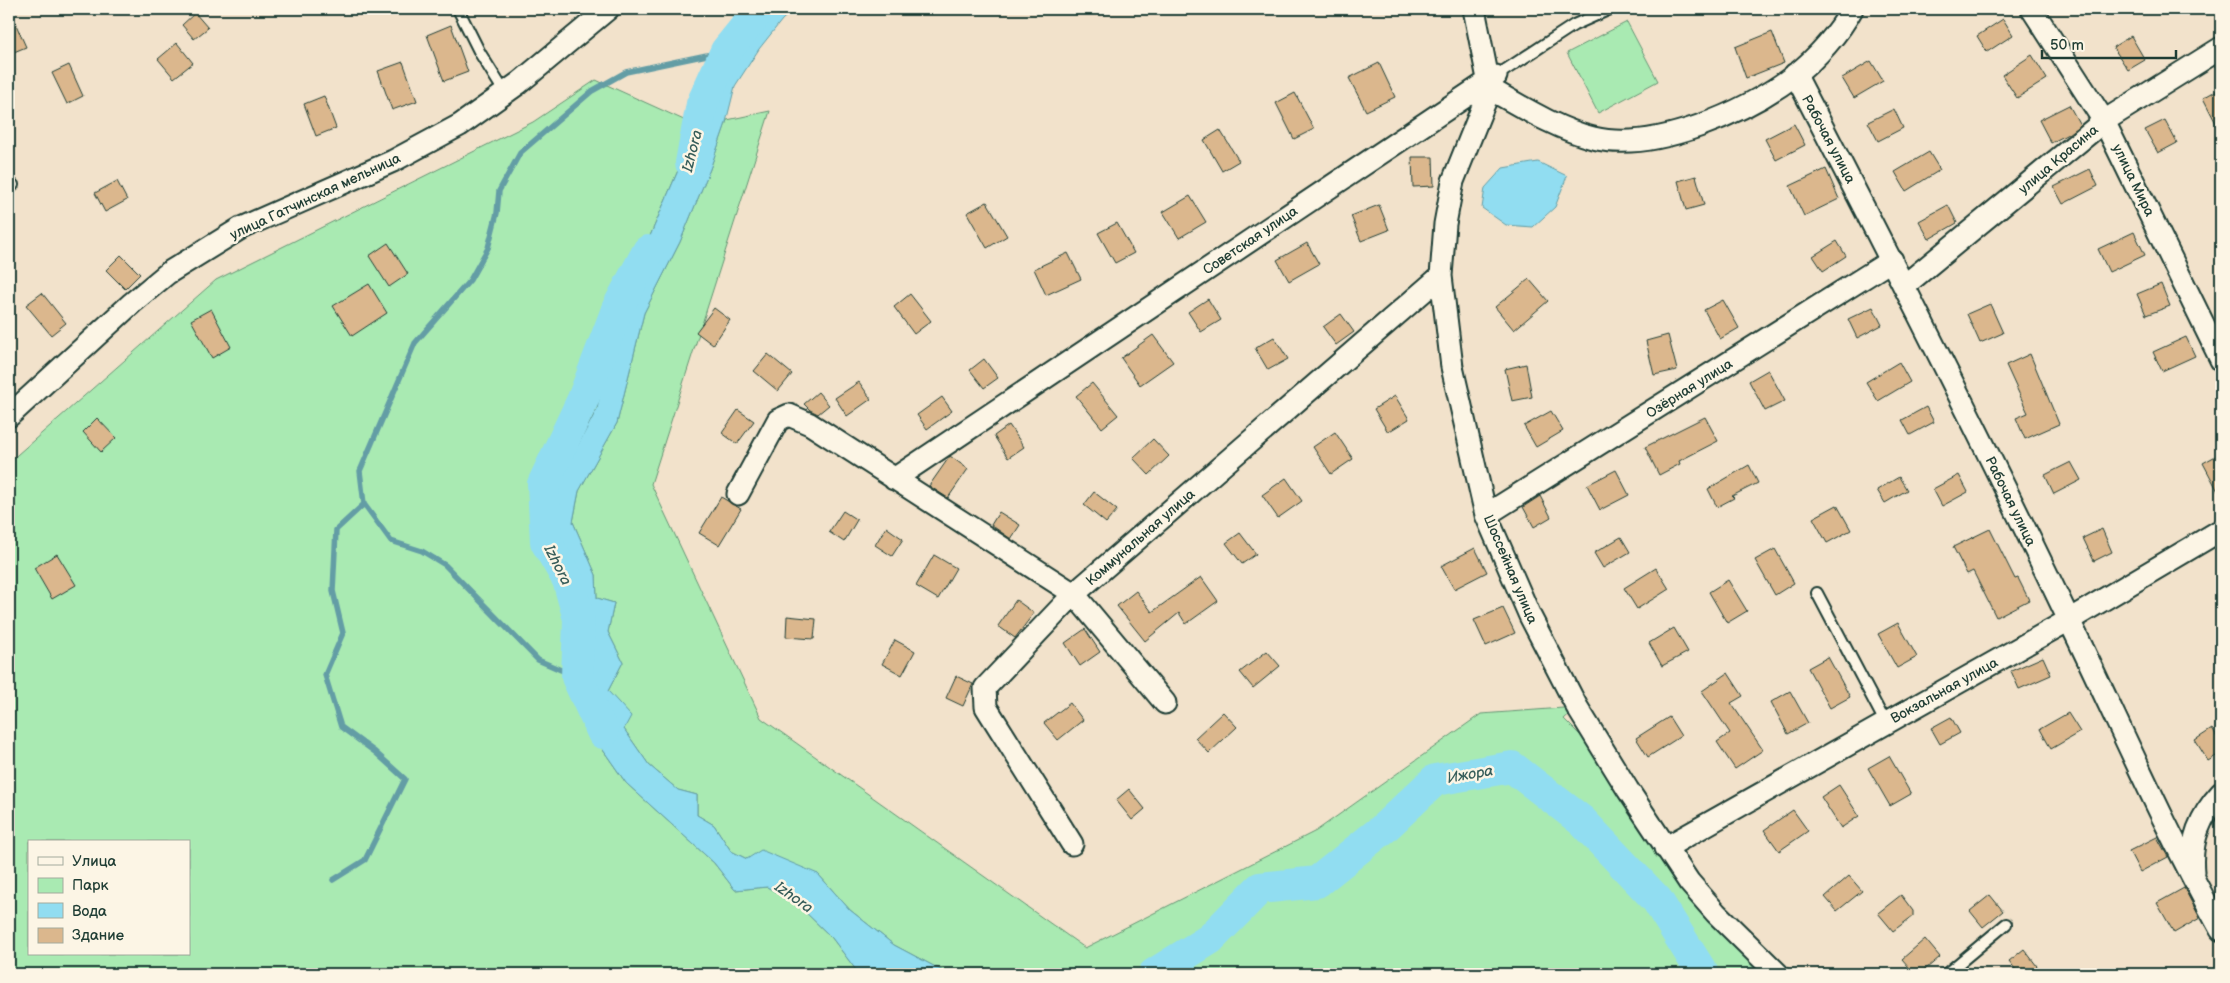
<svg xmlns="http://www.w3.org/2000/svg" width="2230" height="983" font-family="'Balsamiq Sans',sans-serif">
	<rect width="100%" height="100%" fill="#f2e2cb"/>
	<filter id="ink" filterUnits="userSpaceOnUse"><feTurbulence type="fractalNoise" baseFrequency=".02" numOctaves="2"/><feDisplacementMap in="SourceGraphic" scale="10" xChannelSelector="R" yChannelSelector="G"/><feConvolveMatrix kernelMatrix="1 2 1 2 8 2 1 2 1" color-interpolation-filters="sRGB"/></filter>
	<g filter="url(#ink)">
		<!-- green -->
		<path fill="#a9eab2" stroke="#649473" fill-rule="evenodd" d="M1627,22L1658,81L1598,113L1567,53Z
			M596,80L697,126L630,283L615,326L597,409L577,447L551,481L548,532L591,667L583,696L594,737L626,783L714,863L735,890L767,887L795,902L832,938L859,974H9V462L216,280L533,122ZM29,842H189V954H29Z
			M770,111L651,484L761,718L1085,948L1316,831L1481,714L1577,707L1564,719L1585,740L1767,974H956L943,971L894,945L850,910L818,874L747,859L731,851L714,825L697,815V795L678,790L649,765L624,729L608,691L623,662L608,632L614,603L597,598L596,575L573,522L579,491L617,423L644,313L680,242L710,169L727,120Z"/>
		<!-- water -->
		<path fill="#91ddf1" stroke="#639da5" d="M755,9H794L782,20L759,49L735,86L725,126L710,169L680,242L644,313L617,423L579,491L573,522L596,575L597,598L614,603L608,632L623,662L608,691L631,716L624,729L649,765L678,790L697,795V815L714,825L731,851L747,859L761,850L818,874L850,910L894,945L943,971L956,974H859L832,938L795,902L767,887L735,890L714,863L626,783L594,737L583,696L591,667L548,532L551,481L577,447L597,409L615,326L630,283L697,126L711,88Z
			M1538,162L1567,176L1555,207L1533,227L1506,225L1482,208L1485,188L1503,168Z"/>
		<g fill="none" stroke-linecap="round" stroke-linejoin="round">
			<!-- stream -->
			<path stroke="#639da5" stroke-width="5.5" d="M577,677L538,660L445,565L422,551L391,541L364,504L360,471L415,343L470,280L488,248L497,213L499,191L520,153L592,91L626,72L726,51
				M333,880L365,860L405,779L375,752L341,727L325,675L343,633L333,591L336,530L364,504"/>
			<!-- river -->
			<path stroke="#91ddf1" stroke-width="32" d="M691,163L702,104L726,51L760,9
				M603,733L577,677L579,619L568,580L546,542L543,484L583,399L618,307L648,251
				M1154,974L1210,939L1260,888L1317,882L1383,829L1435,780L1512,767L1582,821L1657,900L1703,974"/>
		</g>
		<!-- building -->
		<path fill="#dbb78d" stroke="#1f3d34" d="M9,9L26,47L9,54Z
			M195,13L208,28L194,39L182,25Z
			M2003,19L2013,35L1987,52L1977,36Z
			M451,25L468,72L444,81L427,35Z
			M1772,32L1784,63L1746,78L1735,47Z
			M2131,36L2145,60L2128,70L2113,47Z
			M177,43L193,63L174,78L158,59Z
			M2032,55L2047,79L2017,98L2002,75Z
			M1871,61L1883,81L1854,98L1842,78Z
			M403,62L417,101L392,110L378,71Z
			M1379,63L1395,97L1366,111L1349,78Z
			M69,65L83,96L67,104L52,73Z
			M2221,88V133L2203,98Z
			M1295,93L1314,129L1294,139L1276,103Z
			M324,96L336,128L316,136L304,104Z
			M2069,105L2080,125L2068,134L2051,143L2039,120Z
			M1894,109L1903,128L1878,141L1868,122Z
			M2165,120L2177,143L2158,153L2145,130Z
			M1794,124L1805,145L1776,160L1765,139Z
			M1220,130L1239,161L1222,171L1204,140Z
			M1929,152L1940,170L1906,191L1895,172Z
			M1412,157H1433L1434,186L1413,187Z
			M1826,169L1839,199L1804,216L1790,186Z
			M2090,169L2098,186L2063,204L2054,187Z
			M1696,176L1704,205L1686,210L1678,181Z
			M117,181L127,200L105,212L95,193Z
			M1190,196L1206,222L1179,238L1163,212Z
			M987,202L1007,236L987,248L967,213Z
			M1379,205L1389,230L1361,241L1351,216Z
			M1948,205L1957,223L1929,239L1919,221Z
			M1117,223L1134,253L1115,263L1098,233Z
			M2134,232L2145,255L2109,272L2098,249Z
			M1837,241L1846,256L1823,271L1813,256Z
			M388,243L408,274L389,287L369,256Z
			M1307,243L1319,264L1289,281L1277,260Z
			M1068,253L1081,279L1046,295L1034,269Z
			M121,255L140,274L125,289L106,270Z
			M1529,279L1548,301L1514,330L1495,307Z
			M369,284L387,313L352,336L333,306Z
			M2161,284L2170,306L2146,315L2137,294Z
			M42,293L66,323L51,335L26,305Z
			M910,294L931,321L914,334L894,307Z
			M1208,299L1221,320L1201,332L1188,312Z
			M1723,300L1739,328L1720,339L1704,310Z
			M1990,304L2003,333L1980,343L1967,314Z
			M1873,307L1882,325L1857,338L1848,319Z
			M714,308L730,320L713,345L696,332Z
			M211,309L231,347L212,358L191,320Z
			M1341,314L1354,332L1336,345L1323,327Z
			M1153,335L1173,362L1140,385L1121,358Z
			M1668,335L1677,370L1654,375L1646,341Z
			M1274,337L1288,359L1268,370L1255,348Z
			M2186,337L2195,356L2162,371L2153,352Z
			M768,354L792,374L778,391L754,371Z
			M2030,354L2059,424L2025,439L2016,418L2028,413L2006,365Z
			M984,359L998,378L984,388L970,370Z
			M1899,362L1910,382L1878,401L1866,382Z
			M1526,364L1532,397L1512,401L1505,369Z
			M1768,370L1785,401L1765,411L1749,381Z
			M859,382L871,399L847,416L835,398Z
			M1092,383L1118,415L1102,428L1076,396Z
			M818,392L829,405L818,414L810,410L804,404Z
			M1395,396L1409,419L1388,432L1374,409Z
			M942,397L952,411L927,429L917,415Z
			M1926,407L1934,422L1910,435L1902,420Z
			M738,410L754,421L737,444L722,433Z
			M1551,411L1563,431L1536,447L1524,426Z
			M1705,417L1718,441L1679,461L1680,464L1659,475L1645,447Z
			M97,418L116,438L101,452L83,432Z
			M1009,425L1024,447L1008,458L994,436Z
			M1335,432L1353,459L1331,474L1313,447Z
			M1153,439L1169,456L1149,475L1133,458Z
			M2221,453V497L2203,463Z
			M950,456L968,469L948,498L929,486Z
			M2071,462L2081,480L2054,494L2045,475Z
			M1749,465L1758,483L1732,496L1734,498L1717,507L1708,489Z
			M1616,470L1629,495L1600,510L1587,485Z
			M1959,475L1968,492L1942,506L1933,489Z
			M1899,477L1907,490L1885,503L1877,490Z
			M1286,478L1302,501L1278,518L1262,495Z
			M1094,492L1117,510L1106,523L1084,505Z
			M1540,496L1551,517L1534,527L1523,507Z
			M721,497L741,509L719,545L699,533Z
			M1837,505L1851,530L1827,543L1813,518Z
			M843,511L857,520L844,542L829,532Z
			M999,512L1020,525L1011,539L991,525Z
			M886,527L903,539L892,556L875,545Z
			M1990,529L2015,579L2018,578L2029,600L1996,617L1973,571L1967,574L1953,547Z
			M2102,529L2112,552L2094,561L2083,538Z
			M1240,533L1256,554L1242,564L1226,543Z
			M1621,537L1630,552L1603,568L1594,553Z
			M1475,548L1487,572L1454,589L1441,566Z
			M1775,549L1794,583L1775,595L1755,560Z
			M57,554L76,585L52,599L34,568Z
			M934,555L956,568L938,599L916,586Z
			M1656,568L1669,589L1637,609L1624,588Z
			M1201,577L1218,601L1186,624L1179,613L1145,641L1117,606L1136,591L1152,612Z
			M1728,580L1747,611L1727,623L1709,592Z
			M1016,600L1034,613L1015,638L998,626Z
			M1503,608L1515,633L1486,646L1474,620Z
			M787,616L816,619L814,639L786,637Z
			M1898,623L1917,657L1897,668L1878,634Z
			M1674,628L1688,652L1662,666L1649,643Z
			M1085,629L1100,652L1080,666L1065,643Z
			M895,640L915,651L902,675L882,664Z
			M1267,651L1280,666L1253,688L1240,672Z
			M1828,657L1850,697L1830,708L1808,668Z
			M2043,657L2051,675L2019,689L2011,671Z
			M1728,673L1743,696L1731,703L1763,750L1735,769L1717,742L1730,733L1702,691Z
			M956,676L973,684L963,706L946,698Z
			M1790,691L1808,723L1788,734L1771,702Z
			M1070,703L1083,720L1058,740L1044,723Z
			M1223,712L1237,727L1209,753L1195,738Z
			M2068,713L2080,732L2051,749L2040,729Z
			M1669,717L1681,736L1648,757L1636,738Z
			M1951,717L1960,733L1940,744L1931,728Z
			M2212,729L2221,744V753L2208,761L2195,740Z
			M1889,756L1911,794L1890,806L1868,768Z
			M1839,785L1859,816L1841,828L1821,797Z
			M1129,789L1145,809L1132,820L1116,800Z
			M1793,810L1808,831L1779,851L1764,830Z
			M2157,837L2168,857L2140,872L2129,851Z
			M1849,876L1862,891L1837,911L1825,897Z
			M2184,888L2200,918L2174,933L2157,903Z
			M1901,895L1913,911V916L1893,931L1878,913Z
			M1990,895L2003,911L1983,927L1970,911Z
			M1925,939L1940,957L1920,974H1915L1902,959Z
			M2024,949L2043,974H2019L2009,961Z"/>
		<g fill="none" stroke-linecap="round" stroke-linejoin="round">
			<!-- lane casing -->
			<g stroke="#1f3d34" stroke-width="14">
				<path id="lane" d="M458,9L480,53L505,93
					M1496,76L1574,25L1610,9
					M9,190L13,185
					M1817,593L1885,722
					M1946,974L2006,924"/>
			</g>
			<!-- street casing -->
			<g stroke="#1f3d34" stroke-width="25">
				<path id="street" d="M1474,9L1490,89L1453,181L1445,224L1441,276L1452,367L1486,515L1530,616L1577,707L1628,790L1689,882L1716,913L1778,974
					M2032,9L2104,121L2221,360
					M1795,74C1889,255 1981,436 2069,620C2119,723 2165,830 2221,930
					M1490,89C1522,107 1557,129 1593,138C1655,153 1746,112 1795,75C1817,58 1839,33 1852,9
					M1905,285L2104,121L2221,48
					M9,416L132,303L168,273L241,228L393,161L460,125L519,83L608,9
					M894,479L1496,76
					M738,494L778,420L789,415L810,424L1074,594L1165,703
					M1486,515L1892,260
					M1072,844L986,707L985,688L1074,594L1441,276
					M1665,848L2069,620L2221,530
					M2193,872C2190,840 2200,816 2221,793"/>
			</g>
			<!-- lane -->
			<use href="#lane" stroke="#fcf5e5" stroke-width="10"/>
			<!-- street -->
			<use href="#street" stroke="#fcf5e5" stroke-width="21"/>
		</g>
	</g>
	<g text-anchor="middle" stroke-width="5" stroke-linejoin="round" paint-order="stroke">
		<!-- street labels -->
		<g font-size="14" fill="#1f3d34" stroke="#fcf5e5">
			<text transform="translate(1829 139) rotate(62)" y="5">Рабочая улица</text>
			<text transform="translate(2058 159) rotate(-40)" y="5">улица Красина</text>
			<text transform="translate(2134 180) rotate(64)" y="5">улица Мира</text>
			<text transform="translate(315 196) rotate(-25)" y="5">улица Гатчинская мельница</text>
			<text transform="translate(1250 240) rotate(-34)" y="5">Советская улица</text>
			<text transform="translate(1689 388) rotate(-32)" y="5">Озёрная улица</text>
			<text transform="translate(2011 501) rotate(64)" y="5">Рабочая улица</text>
			<text transform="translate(1140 537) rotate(-41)" y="5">Коммунальная улица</text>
			<text transform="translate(1511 569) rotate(67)" y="5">Шоссейная улица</text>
			<text transform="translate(1944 690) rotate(-29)" y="5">Вокзальная улица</text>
		</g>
		<!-- water labels -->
		<g font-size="15" font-style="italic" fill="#365d5a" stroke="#fcf5e5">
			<text transform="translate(692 151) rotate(-76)" y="5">Izhora</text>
			<text transform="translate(558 565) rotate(63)" y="5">Izhora</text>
			<text transform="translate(1470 774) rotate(-10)" y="5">Ижора</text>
			<text transform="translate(794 897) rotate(35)" y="5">Izhora</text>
		</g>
	</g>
	<!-- margin -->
	<rect width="2230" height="983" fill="none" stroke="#fcf5e5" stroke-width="30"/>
	<rect x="15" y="15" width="2200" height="953" fill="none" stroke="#1f3d34" stroke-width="2" filter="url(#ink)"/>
	<!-- legend -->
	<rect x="28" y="840" width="162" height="115" fill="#fcf5e5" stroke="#a4ab9e"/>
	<rect x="38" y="857" width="25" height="8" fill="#fcf5e5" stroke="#a4ab9e"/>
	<text x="72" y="866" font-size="15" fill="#1f3d34">Улица</text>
	<rect x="38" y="878" width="25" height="15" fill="#a9eab2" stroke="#a4ab9e"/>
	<text x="72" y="890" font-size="15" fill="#1f3d34">Парк</text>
	<rect x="38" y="903" width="25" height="15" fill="#91ddf1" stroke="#a4ab9e"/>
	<text x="72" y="916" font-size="15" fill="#1f3d34">Вода</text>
	<rect x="38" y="928" width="25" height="15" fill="#dbb78d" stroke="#a4ab9e"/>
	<text x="72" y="940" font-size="15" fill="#1f3d34">Здание</text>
	<!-- scale -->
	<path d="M2042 50v8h134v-8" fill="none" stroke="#1f3d34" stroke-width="2.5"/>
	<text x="2050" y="50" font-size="15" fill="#1f3d34" stroke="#fcf5e5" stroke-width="4" paint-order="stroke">50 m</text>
</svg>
